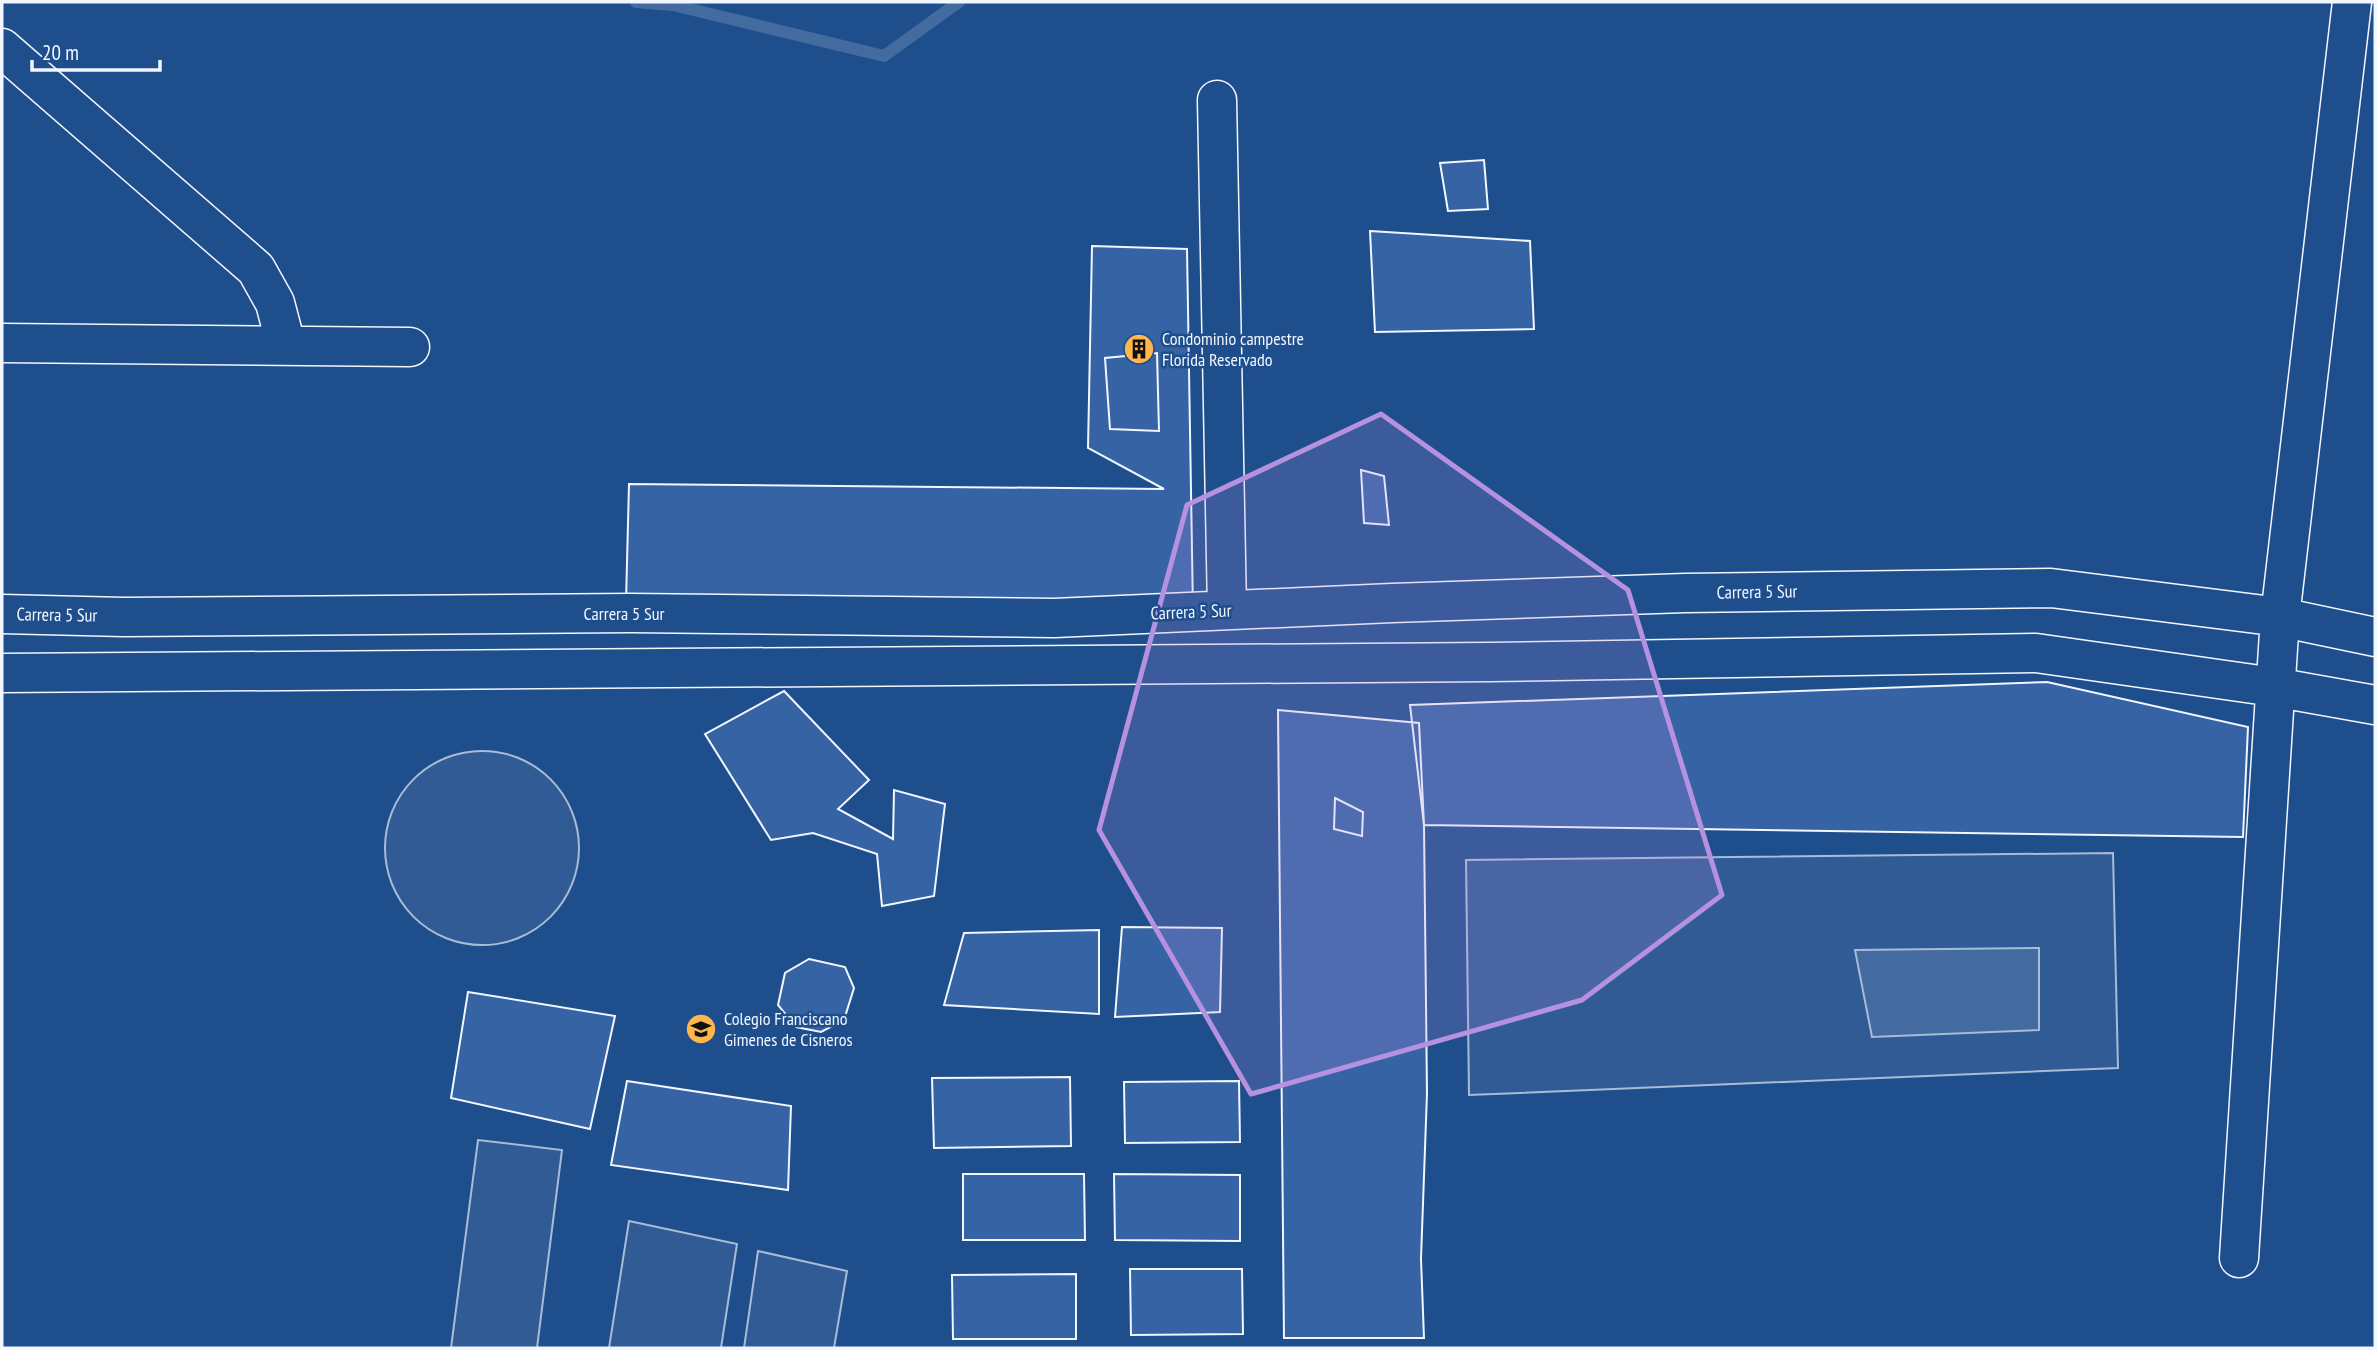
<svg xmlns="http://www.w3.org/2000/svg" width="2377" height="1350" font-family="'PT Sans Narrow',sans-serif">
	<rect width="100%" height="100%" fill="#1f4e8c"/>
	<!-- built -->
	<path fill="#305b95" stroke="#a8bbd7" stroke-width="2" d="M385 848a97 97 0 1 1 194 0a97 97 0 1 1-194 0Z
		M2113,853L2118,1068L1469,1095L1466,860Z
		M478,1140L562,1150L537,1348H451Z
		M629,1221L737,1244L721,1348H609Z
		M758,1251L847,1271L834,1348H744Z"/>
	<!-- water -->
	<path fill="#446ba0" stroke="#a8bbd7" stroke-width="2" d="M2039,948V1030L1872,1037L1855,950Z"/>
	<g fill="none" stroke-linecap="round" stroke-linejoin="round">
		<!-- stream -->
		<path stroke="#446ba0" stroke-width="12" d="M636,2L673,5L884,56L959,2"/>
	</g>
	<!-- building -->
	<path fill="#3563a3" stroke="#f2f6ff" stroke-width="2" d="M1484,160L1488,209L1448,211L1440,163Z
		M1370,231L1530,241L1534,329L1375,332Z
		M1092,246L1187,249L1193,611L626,602L629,484L1164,489L1088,448Z
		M1157,353L1159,431L1110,429L1105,358Z
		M1361,470L1384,476L1389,525L1364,523Z
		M2047,682L2248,727L2243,837L1424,825L1410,705Z
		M784,691L869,780L838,809L893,839L894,790L945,804L934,896L882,906L877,854L813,833L771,840L705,734Z
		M1278,710L1419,723L1424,825L1427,1093L1421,1259L1424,1338H1284Z
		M1335,798L1363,812L1362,836L1334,829Z
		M1122,927L1222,928L1220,1012L1115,1017Z
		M1099,930V1014L944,1005L964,933Z
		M809,959L845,967L854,988L844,1020L821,1032L796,1027L778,1005L785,973Z
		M468,992L615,1016L590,1129L451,1098Z
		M1070,1077L1071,1146L934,1148L932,1078Z
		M627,1081L791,1106L788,1190L611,1165Z
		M1239,1081L1240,1142L1125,1143L1124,1082Z
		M963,1174H1084L1085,1240H963Z
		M1114,1174L1240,1175V1241L1115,1240Z
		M1130,1269H1242L1243,1334L1131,1335Z
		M1076,1274V1339H953L952,1275Z"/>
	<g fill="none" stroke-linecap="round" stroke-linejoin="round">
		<!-- minor casing -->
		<g stroke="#f2f6ff" stroke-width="41">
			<path id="minor" d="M2,48L256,269L275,303L286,345
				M1217,100L1227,610
				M2,343L410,347
				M2,614L124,617L631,613L1054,618L1392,603L1685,593L2051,588L2280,617L2375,637
				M2,673L1490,662L2036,653L2274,687L2375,705
				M2239,1258L2280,617L2352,2"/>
		</g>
		<!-- minor -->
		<use href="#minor" stroke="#1f4e8c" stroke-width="38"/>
	</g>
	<!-- marked area -->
	<path fill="#b691df" fill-opacity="0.2" stroke="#b691df" stroke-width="5" stroke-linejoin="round" d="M1381,414L1628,590L1722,895L1582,1000L1251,1094L1099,830L1187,505Z"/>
	<!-- icons -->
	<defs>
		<g id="building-disc" transform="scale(1.575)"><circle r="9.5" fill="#ffb74d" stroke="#1f4e8c"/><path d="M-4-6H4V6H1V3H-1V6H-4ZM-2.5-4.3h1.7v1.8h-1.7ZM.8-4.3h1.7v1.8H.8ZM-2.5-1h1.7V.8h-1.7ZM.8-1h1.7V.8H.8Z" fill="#111"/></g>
		<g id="school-disc" transform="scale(1.575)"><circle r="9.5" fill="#ffb74d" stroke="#1f4e8c"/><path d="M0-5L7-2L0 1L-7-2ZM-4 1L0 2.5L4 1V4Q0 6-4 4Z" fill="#111"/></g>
	</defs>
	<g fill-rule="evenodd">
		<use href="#building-disc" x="1139" y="349"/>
		<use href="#school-disc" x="701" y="1029"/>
	</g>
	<g text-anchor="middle" stroke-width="5" stroke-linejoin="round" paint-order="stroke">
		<!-- poi labels -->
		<g font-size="18" fill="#f2f6ff" stroke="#1f4e8c" text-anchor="start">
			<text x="1162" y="345">Condominio campestre<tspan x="1162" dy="21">Florida Reservado</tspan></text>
			<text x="724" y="1025">Colegio Franciscano<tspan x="724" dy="21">Gimenes de Cisneros</tspan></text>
		</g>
		<!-- street labels -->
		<g font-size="18" fill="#f2f6ff" stroke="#1f4e8c">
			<text transform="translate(1757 592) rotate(-1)" y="6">Carrera 5 Sur</text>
			<text transform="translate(1191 612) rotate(-2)" y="6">Carrera 5 Sur</text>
			<text x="624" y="620">Carrera 5 Sur</text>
			<text transform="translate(57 615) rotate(1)" y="6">Carrera 5 Sur</text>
		</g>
	</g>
	<!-- border -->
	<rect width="2377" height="1350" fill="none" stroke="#f2f6ff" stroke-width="7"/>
	<!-- scale -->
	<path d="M32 60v10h128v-10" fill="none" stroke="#f2f6ff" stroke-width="3.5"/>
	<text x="42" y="60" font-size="21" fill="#f2f6ff" stroke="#1f4e8c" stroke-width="5" paint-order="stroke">20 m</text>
</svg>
